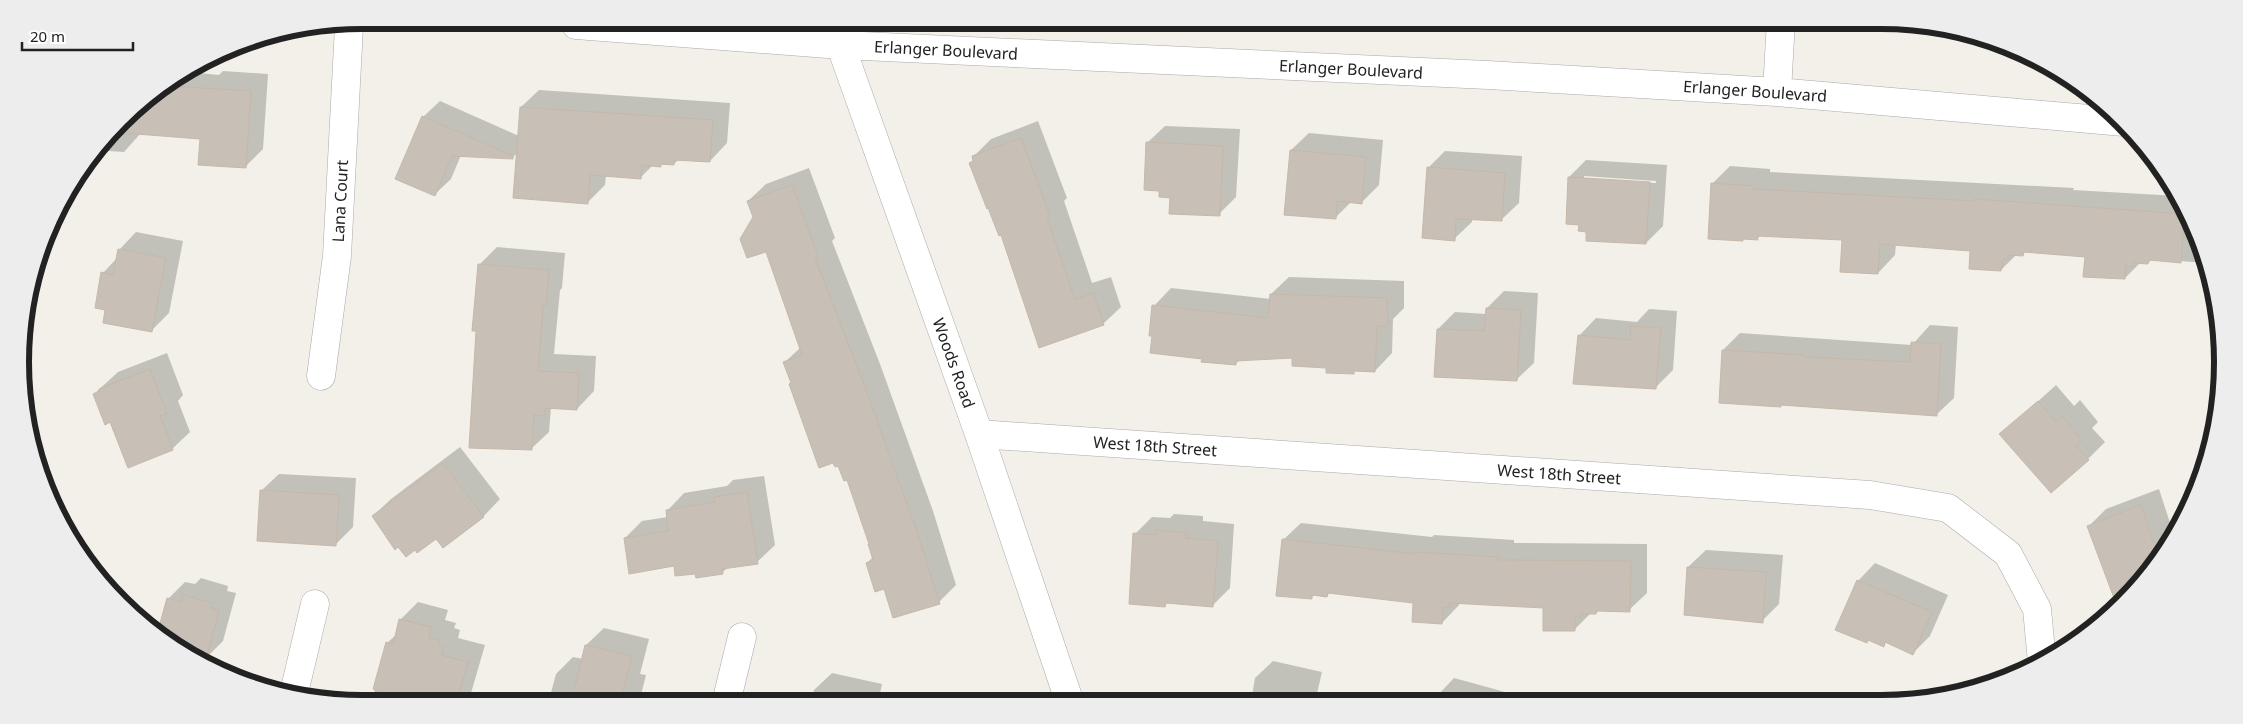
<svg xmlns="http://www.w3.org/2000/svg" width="2243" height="724" font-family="'Noto Sans',sans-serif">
	<rect width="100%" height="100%" fill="#f2f0e8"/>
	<!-- shadow -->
	<path fill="#0003" fill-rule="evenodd" d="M223,71L268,74L263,149L246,166L201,138L141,133L124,152L94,150L136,105L189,72L219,75Z
		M539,90L730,103L727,143L710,161L679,159L674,164L653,165L640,178L606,175L605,185L588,202L518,152L512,158L461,155L451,179L434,195L423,117L440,101L519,136L521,107Z
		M1038,121L1067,198L1064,201L1092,283L1111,277L1121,307L1103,324L1040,346L1002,233L971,163L974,160L973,157L991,139Z
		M1165,126L1240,129L1236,197L1219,214L1171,197L1160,189L1147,143Z
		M1309,133L1383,140L1379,185L1362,202L1352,201L1335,218L1291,150Z
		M1445,151L1522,156L1519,203L1501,220L1472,218V222L1454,239L1428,168Z
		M1586,160L1667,165L1663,226L1646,243L1588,231L1580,223L1569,177ZM1584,176L1656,181V183L1584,179Z
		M1730,166L1770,169V172L2074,188L2073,190L2178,196L2197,231L2207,263L2152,259L2148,263H2140L2125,278L2086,255L2026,251L2023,254H2017L2001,270L1972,249L1896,244L1895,255L1878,273L1844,239L1761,235L1757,239L1745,238L1742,240L1712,184Z
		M809,168L835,238L832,241L880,364L933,511L956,585L939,602L885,588L867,563L873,557L870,543L848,478L792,383L784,363L801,347L748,201L766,184Z
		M136,232L183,241L169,313L152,330L107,309L103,273L117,258L119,250Z
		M497,247L565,253L562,288L560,290L554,354L596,356L594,391L577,409L551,407L549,432L531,449L479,265Z
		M1289,277L1404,281V308L1393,319L1392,353L1375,371L1356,370L1353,373L1293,356L1240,360L1235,364L1203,358L1154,306L1171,288L1271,299V294Z
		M1504,291L1538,293L1534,363L1516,380L1438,329L1455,312L1486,314L1487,308Z
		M1649,309L1677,311L1673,370L1655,388L1579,336L1596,318L1637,322Z
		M1930,325L1958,327L1954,398L1936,415L1782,404L1780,406L1723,350L1740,333L1912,345Z
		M167,353L183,395L178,401L190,432L172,449L111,421L94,394L118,372Z
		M2056,385L2074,406L2080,400L2098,422L2092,428L2105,442L2088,459L2001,435Z
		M460,447L500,499L483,517L436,537L373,516L391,499Z
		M279,474L356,478L353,527L336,544L261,491Z
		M764,476L775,545L757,562L728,567L722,573L696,572L675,565L625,538L642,521L668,517L667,511L684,493L727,486L733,480Z
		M2159,489L2173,532L2169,536L2171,541L2118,605L2088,527L2106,509Z
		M1174,514L1203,516V521L1234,524L1230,588L1213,605L1168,602L1165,605L1135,534L1152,517L1170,518Z
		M1301,523L1432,537L1434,535L1514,540V543L1647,544V593L1629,610H1599L1596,613H1591L1574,630L1544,606L1459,602V605L1442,623L1414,602L1330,592L1327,596L1315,594L1311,598L1283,540Z
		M1706,550L1783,555L1779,604L1762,621L1688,567Z
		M1875,563L1948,595L1930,636L1913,653L1887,642L1883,645L1869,639L1866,642L1858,581Z
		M201,578L228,586L227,591L236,593L223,641L209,655L206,665L172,646L158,635L168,599L185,582L195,584Z
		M418,602L448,610L445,620L456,623L454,628L460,630L458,638L485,645L471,693L461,704H371L387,643L397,634L401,619Z
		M604,628L649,639L640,674L646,675L639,703L548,704L556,674L573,657L583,659L586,645Z
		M1273,661L1322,672L1315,702H1251L1255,678Z
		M832,673L882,684L878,703H811L814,690Z
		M1454,678L1505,692L1502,702H1435L1437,696Z"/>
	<!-- building -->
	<path fill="#c8c0b7" stroke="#c5b8a9" d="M167,86L251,91L246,168L198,165L200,139L111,132L136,105Z
		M520,107L713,120L710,162L674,160V165L661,164V167L642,165L641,179L590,175L588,204L513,198Z
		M422,116L513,156V159L452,156L435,196L395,179Z
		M1021,138L1050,216L1047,218L1075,300L1093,293L1104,325L1039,348L1001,235L999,236L988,208L987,209L969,163L973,161L972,156Z
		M1146,142L1223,146L1220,216L1169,214L1170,198L1159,197V191L1144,190Z
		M1290,150L1366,157L1362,204L1337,201L1336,219L1284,215Z
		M1427,167L1505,173L1502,221L1456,219L1455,241L1422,238Z
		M1568,177L1650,182L1646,244L1586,241V232L1578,231L1579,225L1566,224Z
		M1711,183L1753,186V189L1974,201V199L2184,214L2181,263L2149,260L2148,264L2134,263V267L2126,266L2125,279L2083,277L2085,257L2024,252L2023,256L2008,255V260L2003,259L2001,271L1969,269L1970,251L1880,244L1878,274L1840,272L1842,240L1757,236L1758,240L1743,239V241L1708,239Z
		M792,185L818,256L815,258L863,382L916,529L940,604L893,618L884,589L875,592L866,563L873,560L868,544H869L847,480L844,481L838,466L835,467L833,463L819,468L789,384L791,383L783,362L802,355L766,252L747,258L740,239L753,217L747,201Z
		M118,249L166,258L152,332L103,323L105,310L95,308L101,272L113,275Z
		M478,264L549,270L546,306H543L538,371L579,373L577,410L545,408V416L534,415L532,450L469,448L476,331H472Z
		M1270,294L1387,298L1388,326H1377L1375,372L1354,371V374L1326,373V368L1292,366V358L1236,361V365L1201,362L1202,359L1150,353L1152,336H1149L1152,305L1268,318Z
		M1486,308L1521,310L1517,381L1434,377L1437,329L1484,331Z
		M1631,326L1661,328L1656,389L1573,384L1578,335L1630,340Z
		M1911,342L1941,344L1937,416L1781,405V407L1719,403L1722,350L1805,355V357L1910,362Z
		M150,369L167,414L160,416L173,450L128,468L110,422L105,425L93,394L100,391L99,389Z
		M2038,401L2056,422L2062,416L2082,441L2076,446L2089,460L2051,493L1999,434Z
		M443,463L484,517L443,548L436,539L417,553L415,550L406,557L398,547L395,550L372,516Z
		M260,490L339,495L336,546L257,541Z
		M747,492L758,564L722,569L723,574L696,578L695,574L675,576L674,566L629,574L624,538L668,531L666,510L715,502L714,497Z
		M2141,505L2158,556L2117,606L2087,526Z
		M1156,530L1187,533L1186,538L1218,541L1213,607L1166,603L1165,607L1129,604L1133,533L1155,535Z
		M1282,539L1415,554V552L1498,557L1497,560L1631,561L1630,612L1597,611L1596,614H1581V617H1575V631H1543V608L1449,603V608L1443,607L1442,624L1412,622L1413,603L1328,593L1327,597L1312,595V599L1276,596Z
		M1687,567L1766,572L1763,623L1684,615Z
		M1857,580L1932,612L1913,655L1885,642L1884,647L1868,640L1867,643L1835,630Z
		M183,595L212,603L211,608L219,611L206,660L187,655L172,646L157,634L167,598L181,602Z
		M399,619L431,627L429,638L440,640L438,645L444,647L441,655L468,662L456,704H425L373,689L386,642L393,645Z
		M585,645L632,656L620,704H571Z"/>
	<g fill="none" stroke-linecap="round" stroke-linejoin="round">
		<!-- minor casing -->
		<g stroke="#a9a9a9" stroke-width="29">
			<path id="minor" d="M833,24L979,434L1070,703
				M576,25L841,45L1488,75L1777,92L2124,122
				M1777,92L1781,20
				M321,376L337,256L349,26
				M979,434L1870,495L1948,508L2008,554L2037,609L2042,662
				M293,697L315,604
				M726,703L742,637"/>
		</g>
		<!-- minor -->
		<use href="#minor" stroke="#fff" stroke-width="28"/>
	</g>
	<g text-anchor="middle" stroke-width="5" stroke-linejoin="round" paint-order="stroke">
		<!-- street labels -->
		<g font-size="16" fill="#222" stroke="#fff">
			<text transform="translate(946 50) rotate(3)" y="6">Erlanger Boulevard</text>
			<text transform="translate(1351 69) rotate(3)" y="6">Erlanger Boulevard</text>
			<text transform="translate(1755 91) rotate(4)" y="6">Erlanger Boulevard</text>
			<text transform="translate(340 201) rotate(-87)" y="6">Lana Court</text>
			<text transform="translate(954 363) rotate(70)" y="6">Woods Road</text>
			<text transform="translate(1155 446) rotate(4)" y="6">West 18th Street</text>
			<text transform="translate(1559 474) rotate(4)" y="6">West 18th Street</text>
		</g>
	</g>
	<!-- crop -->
	<path d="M0 0H2243V724H0ZM362 29H1881A333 333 0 0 1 2214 362V362A333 333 0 0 1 1881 695H362A333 333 0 0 1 29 362V362A333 333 0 0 1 362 29Z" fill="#ededed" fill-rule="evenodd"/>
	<path fill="none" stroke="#222" stroke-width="6" d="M362 29H1881A333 333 0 0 1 2214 362V362A333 333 0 0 1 1881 695H362A333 333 0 0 1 29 362V362A333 333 0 0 1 362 29Z"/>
	<!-- scale -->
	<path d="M22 42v8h111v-8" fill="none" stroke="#222222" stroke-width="2.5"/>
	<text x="30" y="42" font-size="15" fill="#222222" stroke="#ffffff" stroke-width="4" paint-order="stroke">20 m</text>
</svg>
